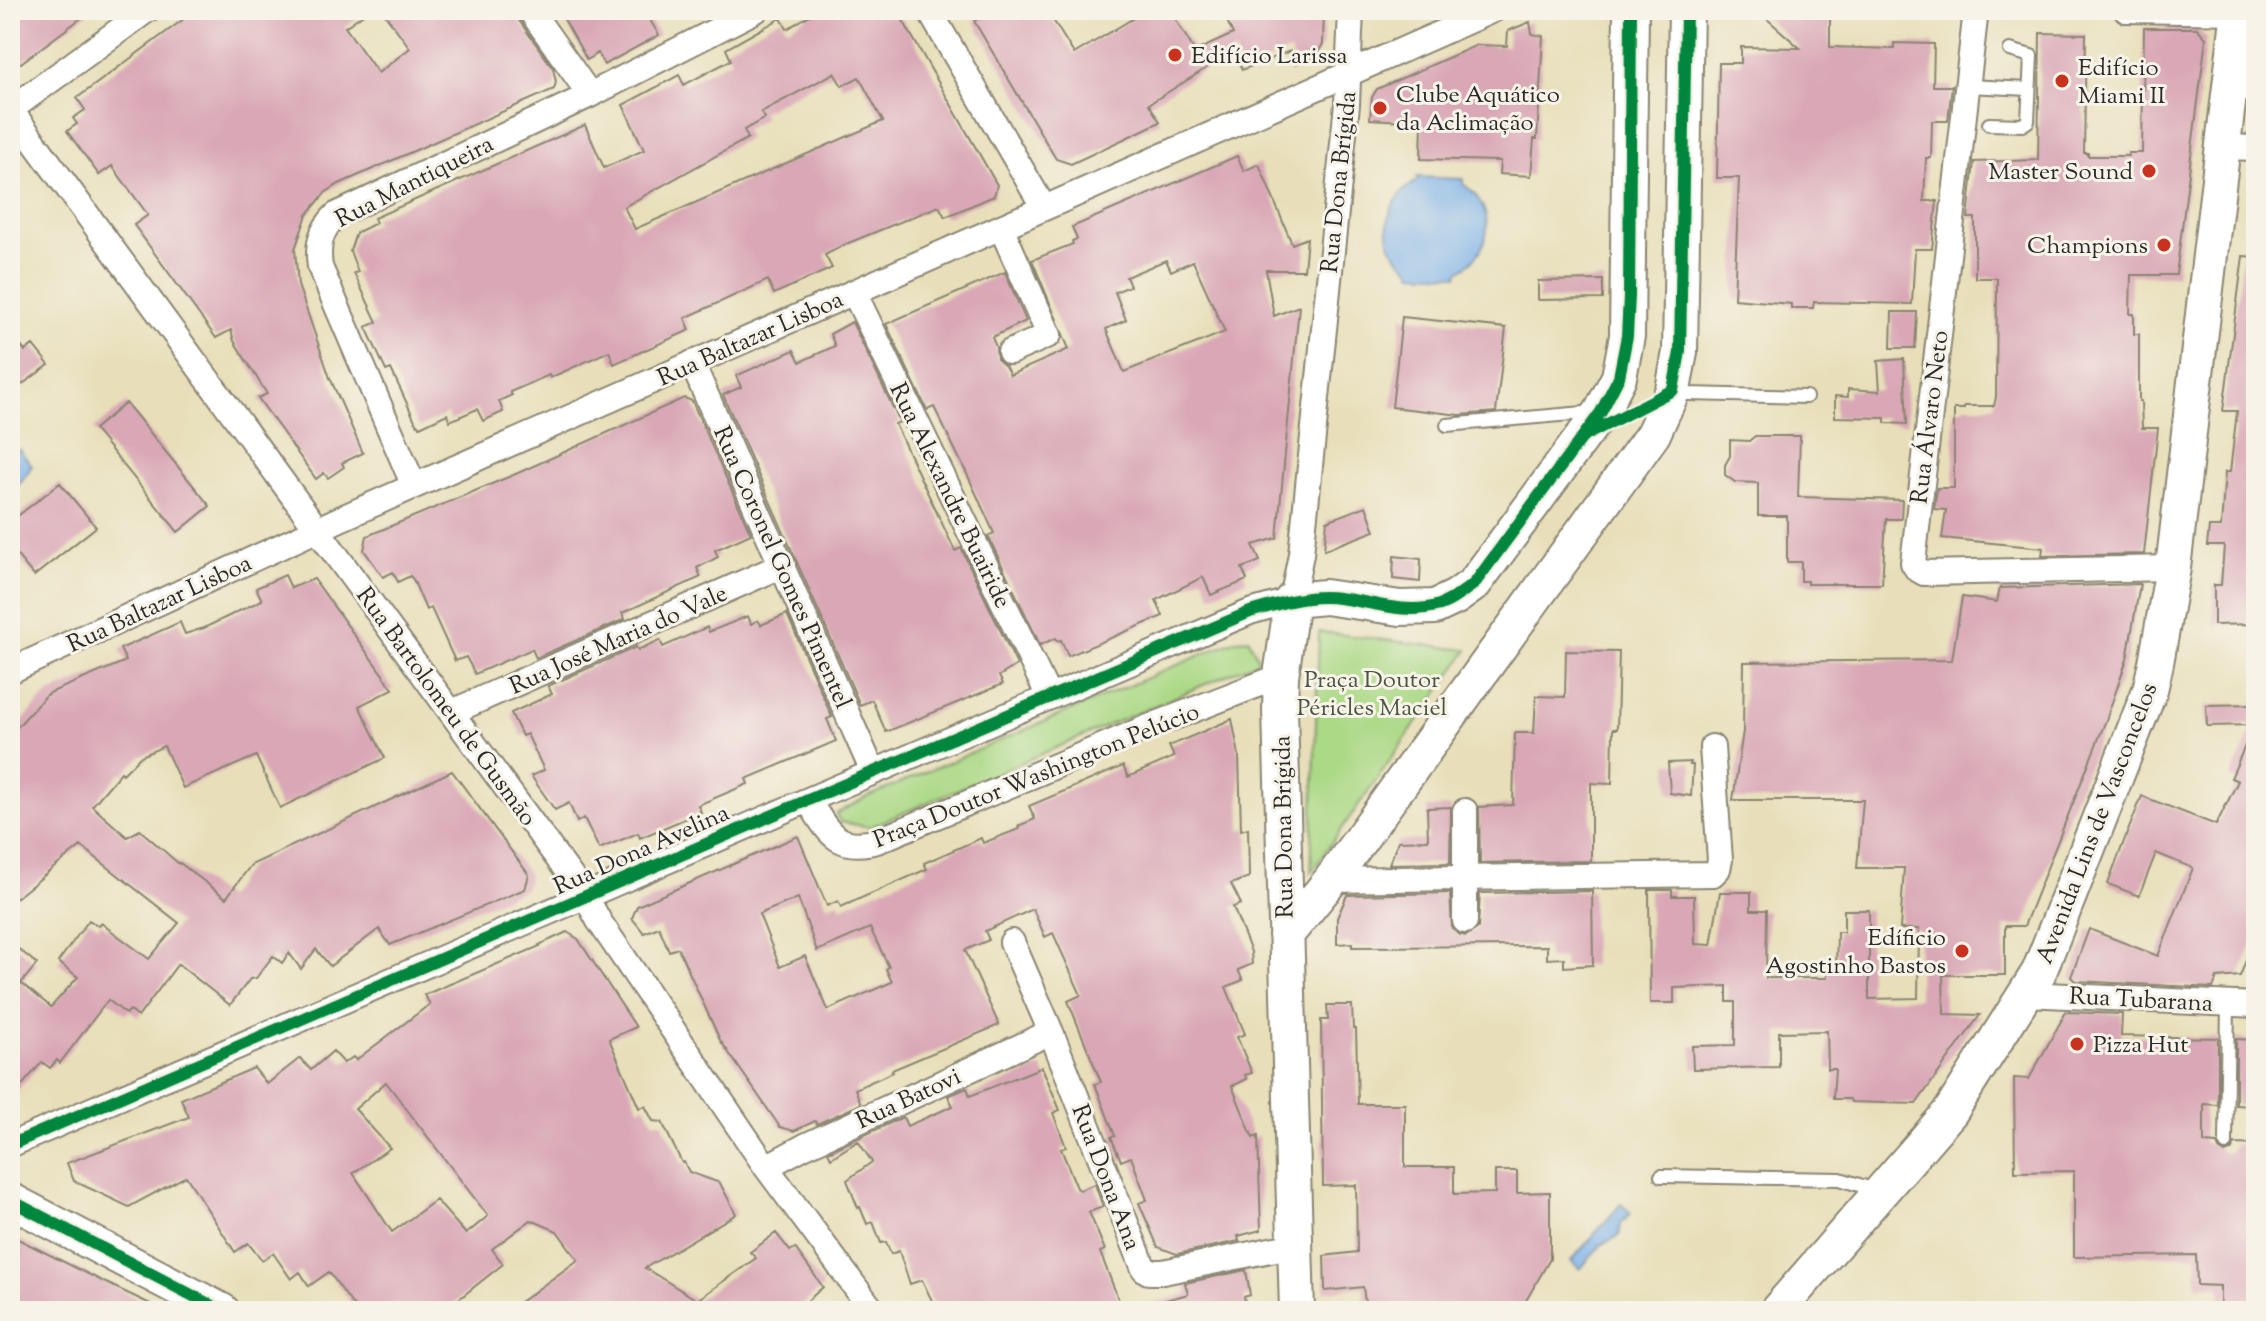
<svg xmlns="http://www.w3.org/2000/svg" width="2266" height="1321" font-family="'Sorts Mill Goudy',serif">
	<rect width="100%" height="100%" fill="#f7f3e8"/>
	<filter id="ink" filterUnits="userSpaceOnUse"><feTurbulence type="fractalNoise" baseFrequency=".0125" numOctaves="2"/><feDisplacementMap in="SourceGraphic" scale="16" xChannelSelector="R" yChannelSelector="G"/><feConvolveMatrix kernelMatrix="1 2 1 2 8 2 1 2 1" color-interpolation-filters="sRGB"/></filter>
	<filter id="wash" filterUnits="userSpaceOnUse"><feTurbulence type="fractalNoise" baseFrequency=".006" numOctaves="4" result="noise"/><feDisplacementMap in="SourceGraphic" scale="32" xChannelSelector="R" yChannelSelector="G"/><feGaussianBlur stdDeviation="1.8" result="paint"/><feColorMatrix in="noise" values="0 0 0 0 0 0 0 0 0 0 0 0 0 0 0 0 0 1.4 0 .05"/><feComposite in="paint" operator="in"/></filter>
	<g filter="url(#wash)">
		<rect width="100%" height="100%" fill="#e8dfba"/>
		<!-- green -->
		<path fill="#acd986" stroke="#6c8258" stroke-width="2" d="M1319,632L1468,650L1311,872Z
			M1249,639L1258,659L1255,663L870,827L840,822L836,814L865,798L1236,640Z"/>
		<!-- water -->
		<path fill="#79b0e8" stroke="#526e8a" stroke-width="2" d="M1417,177L1463,179V184C1497,207 1494,251 1459,271L1458,275L1412,273V269C1376,247 1382,201 1417,181Z
			M19,449L32,466L20,483L10,492V455Z
			M1621,1204L1631,1213L1621,1224L1619,1236L1602,1244L1580,1269L1571,1261Z"/>
		<g id="blocks">
			<!-- building -->
			<path fill="#d9a7b6" fill-rule="evenodd" d="M10,10H92L21,63L10,61Z
				M196,10H369L345,27L378,73L410,48L382,10H515L518,19L553,68L556,82L554,89L339,184L325,193L307,215L295,249L298,285L330,378L363,453L342,463L344,467L328,478L324,473L316,479L258,398L267,394L234,341L231,330L216,338L134,225L148,215L112,166L99,175L67,131L77,124L73,118L85,110L77,98Z
				M559,10H644L659,35L604,65L598,53L587,60Z
				M818,10H897L997,185L994,196L945,217L939,206L846,244L825,255L832,268L774,294L768,280L685,318L690,330L614,364L609,351L550,378L549,375L510,392L512,395L499,401L503,412L483,421L477,409L450,421L447,414L420,427L416,423L391,369L386,371L366,327L377,322L354,273L358,272L350,251L356,233L376,223L374,218L585,125L604,168L644,150L623,105L679,75L684,85L731,60L726,49L781,18L787,29ZM834,73L842,86L859,77L883,121L635,229L624,207L748,138L744,130L765,118L761,112Z
				M994,10H1047L1074,54L1147,10H1170L1194,50H1198L1233,34L1222,10H1324L1323,44L1316,56L1295,64L1290,51L1242,70L1234,51L1149,104L1160,122L1071,164L1056,159L974,21Z
				M1757,10H1830V47L1894,49V43L1934,44L1933,86H1952L1948,121H1932L1931,158H1926L1924,201H1937L1932,249H1915L1912,304L1814,302L1813,308H1791V304L1734,299L1739,178H1717L1719,63H1741V47L1800,48Z
				M1530,22L1532,34L1543,36L1537,139H1534L1531,176L1499,174L1500,161L1421,159L1422,122L1370,119L1372,97L1377,89L1477,45L1507,46L1508,31Z
				M2144,28H2197L2206,38L2176,275H2131L2130,314H2134V334H2139V401H2141L2142,428H2158L2144,554L2042,556L2043,548L1942,538L1946,510L1934,509L1937,488H1954V409H1964V406H1994L1996,397L1997,278H1975V218H1968L1974,162L2038,160L2040,33L2086,34L2084,153H2088V156H2128V153H2142Z
				M1237,156L1244,171L1259,164L1292,244L1307,238L1304,270H1266L1274,316L1299,306L1277,538L1253,545L1260,561L1242,568L1247,580L1211,595L1203,577L1156,600L1163,616L1068,656L1061,640L1057,641L1056,638L1040,645L988,536L994,533L968,476L934,407L927,410L886,324L1005,272L1026,321L992,337L996,347L997,359L1005,366L1010,375L1069,349L1032,260L1073,244L1072,241L1077,239L1072,227ZM1166,260L1171,271L1193,261L1225,332L1124,372L1106,329L1126,320L1115,292L1130,286L1126,277Z
				M2243,256L2256,257V624L2214,625V585H2221L2224,546H2207L2209,527H2221L2225,472H2230L2237,411H2223Z
				M1603,280V299L1538,300V281Z
				M1892,312H1917L1915,348H1891Z
				M1402,317L1506,328L1496,412L1460,415L1392,407Z
				M852,322L900,422L895,424L955,551L961,548L1017,665L999,676L1003,684L886,732L872,700L860,705L723,395L741,387L736,376L794,350L800,362L835,346L830,334Z
				M10,332L25,351L33,345L49,365L10,393Z
				M1904,359L1907,424L1885,423V418L1835,417V396L1848,397V389L1880,391L1878,361Z
				M684,398L692,401L751,534L715,550L718,557L697,568L701,577L622,613L625,619L536,658L532,649L475,674L466,657L455,661L431,608L426,610L413,579L410,576L398,582L393,572L383,577L364,550L367,536L518,473Z
				M126,403L210,506L178,532L94,429Z
				M1755,436H1800L1798,497L1902,500L1901,519H1886L1882,584H1807V581H1801V562H1787V516H1758V483L1735,482L1725,475V465L1730,456V440L1749,441Z
				M60,483L96,527L34,576L10,547V522Z
				M1366,506L1375,531L1324,550L1327,521Z
				M1394,556L1421,559L1420,582L1393,579Z
				M285,575L291,588L314,579L393,689L359,706L385,758L280,808L256,756L183,788L164,746L141,756L123,774L121,772L92,806L127,837L140,830L179,864L180,863L226,898L251,865L452,771L529,875L525,889L390,945L379,929L330,966L316,949L301,969L289,953L282,963L273,956L256,978L250,979L230,1005L178,964L138,1017L130,1010L126,1014L108,1000L60,1063L57,1060L50,1068L42,1062L10,1099V942L37,964L21,983L51,1007L78,977L58,962L89,920L98,926L101,923L149,959L179,923L81,846L10,903V735L47,694L126,661L120,649L180,622L185,634L204,628L262,600L256,588Z
				M2140,584L2127,659L2106,720L2024,926H2005V975H1943L1944,1014L1980,1015L1916,1104L1851,1102L1850,1099H1833L1835,1069H1828L1827,1031L1779,1032V1067L1693,1069L1692,1046L1735,1045V1002H1727V986L1674,988V1003H1650L1649,890H1672V896H1694L1695,944L1711,945L1720,892H1751V910H1767L1766,978H1827V970H1836L1837,932H1844V910H1869V999L1918,998L1919,929H1900L1904,868H1857L1863,800H1733L1743,731L1744,662L1952,660L1962,597L1997,602L2000,588Z
				M787,614L832,717L827,719L836,741L746,779L748,784L698,805L701,812L640,838L638,833L599,849L584,818L577,822L569,803L555,810L531,776L544,770L527,734L522,736L511,713L552,694L548,686L636,647L638,650L660,640L663,647L707,627L709,632L748,616L751,624L758,620L761,625Z
				M1566,651L1619,652L1617,729H1613L1612,784L1591,783V861L1480,863L1479,807L1513,805L1515,733H1534L1536,696L1565,697Z
				M2256,704V934L2240,976L2217,978L2213,988L2075,981L2071,977L2089,929L2158,956L2193,868L2156,853L2139,896L2108,884L2124,841L2142,796L2216,825L2238,781L2231,778L2254,725L2207,726L2206,705Z
				M1232,719L1239,755L1241,830L1248,828L1249,877L1231,884L1241,904L1233,907L1251,952L1252,964L1238,970L1243,980L1226,987L1245,1034L1237,1037L1252,1073L1245,1075L1247,1079L1232,1086L1253,1138L1258,1136L1261,1230L1238,1236L1239,1241L1177,1254L1158,1247L1139,1203L1147,1200L1131,1157L1121,1161L1111,1137L1115,1136L1095,1084L1101,1082L1068,1001L1081,995L1053,933L1045,937L1033,909L985,931L989,940L965,950L999,1025L892,1070L893,1072L855,1089L861,1104L817,1124L815,1121L794,1131L780,1127L720,1040L678,948L669,951L659,927L644,933L632,918L637,906L798,836L827,906L838,901L841,907L927,869L924,863L981,838L983,843L1019,829L1018,826L1035,819L1029,806L1123,766L1128,777L1174,757L1169,746ZM798,898L817,951L870,928L889,967L886,969L892,982L828,1010L805,956L780,967L759,914Z
				M1691,762L1690,765H1693L1691,796L1670,793L1668,763Z
				M1451,807L1450,863L1389,864L1398,841L1428,840L1427,808Z
				M1592,891L1593,965L1564,967V958L1547,959V946L1352,947V943L1337,944V918L1347,895L1450,893L1452,928L1458,934L1466,936L1478,928L1480,893Z
				M567,932L578,939L636,1027L609,1039L639,1108L645,1106L653,1121L662,1122L682,1163L684,1162L689,1172L720,1183L736,1214L645,1268L697,1300L756,1258L750,1252L776,1233L790,1251L795,1248L823,1287L796,1311H508L578,1260L557,1231L531,1220L492,1249L503,1264L444,1311H357L329,1272L309,1286L300,1272L291,1279L273,1253L262,1260L248,1243L235,1252L186,1176L129,1207L74,1181L67,1163L189,1117L181,1099L254,1068L267,1084L300,1058L311,1070L333,1051L344,1063L353,1057L356,1060L430,1004L424,995L540,946L539,945ZM386,1082L488,1216L466,1234L436,1200L392,1232L353,1173L390,1148L355,1109Z
				M1327,1005H1352L1353,1029H1356L1358,1104H1405V1167H1454V1194L1495,1193V1171H1517V1193L1550,1192V1259L1520,1311H1366L1363,1287L1325,1291L1324,1256L1357,1252L1356,1185L1323,1186L1321,1020H1328Z
				M2066,1012L2122,1014L2121,1036L2218,1038V1105L2204,1104V1143L2217,1144L2219,1149L2225,1153L2231,1151L2235,1144L2256,1145L2254,1311H2220V1286L2197,1285L2196,1255L2074,1257V1171L2015,1172L2014,1078L2029,1079Z
				M2236,1039L2256,1040V1106L2236,1105Z
				M1042,1067L1060,1110L1053,1113L1066,1147L1061,1149L1077,1188L1080,1190L1095,1184L1103,1207L1089,1212L1105,1250L1100,1252L1123,1311H937L922,1280L910,1284L899,1251L891,1254L886,1242L881,1243L873,1222L867,1224L860,1207L858,1208L847,1180L872,1162L858,1141L831,1158L828,1152L903,1117L907,1126L953,1106L948,1096L967,1088L970,1096Z
				M10,1235L104,1282L165,1311H10Z
				M1246,1270L1250,1295L1244,1297L1247,1311H1152L1151,1304L1188,1294L1185,1283Z"/>
		</g>
	</g>
	<g filter="url(#ink)">
		<use href="#blocks" fill-opacity="0" stroke="#8a8572" stroke-width="2"/>
		<g fill="none" stroke-linecap="round" stroke-linejoin="round">
			<!-- lane casing -->
			<g stroke="#8a8572" stroke-width="16">
				<path id="lane" d="M1968,86L2029,89
					M1989,124L2022,125L2028,121L2031,56L2010,50
					M1677,390L1689,394L1806,397
					M1447,425L1595,412
					M2226,1144L2228,1003
					M1661,1176L1840,1179L1878,1191"/>
			</g>
			<!-- street casing -->
			<g stroke="#8a8572" stroke-width="28">
				<path id="street" d="M530,10L590,95
					M929,10L1044,208
					M1976,10L1913,563L1917,569L1924,573L2173,568
					M2126,10L2239,12
					M10,109L586,897L599,921L766,1167L873,1311
					M10,110L147,10
					M2225,147L2256,148
					M1001,227L1049,335L1010,352
					M854,292L1049,697
					M692,363L873,772
					M414,486L320,267C317,245 320,231 336,215L590,95L756,10
					M10,671L342,518L1493,10
					M452,712L783,565
					M808,800C828,831 836,852 877,841L1141,730L1281,676
					M1465,811V921
					M1331,880L1713,874L1718,869L1720,860L1712,747
					M1012,942L1051,1032L1144,1269L1148,1272H1163L1295,1245
					M2026,994L2256,1005
					M10,1145L808,800L1250,612L1292,600L1301,554L1347,104L1351,10
					M766,1167L805,1146L1051,1032"/>
			</g>
			<!-- secondary casing -->
			<g stroke="#8a8572" stroke-width="38">
				<path id="secondary" d="M1286,935L1331,880L1653,434L1673,390L1680,352L1686,10
					M10,1200L222,1311
					M1297,1311L1280,710L1281,676L1292,600L1325,597L1400,608L1435,607L1456,597L1474,584L1601,412L1619,377L1627,336L1631,10
					M1777,1311L1951,1111L2039,972L2150,690L2156,663L2173,568L2239,10"/>
			</g>
			<!-- lane -->
			<use href="#lane" stroke="#fff" stroke-width="12"/>
			<!-- street -->
			<use href="#street" stroke="#fff" stroke-width="24"/>
			<!-- secondary -->
			<use href="#secondary" stroke="#fff" stroke-width="34"/>
			<!-- cycleway casing -->
			<g stroke="#f7f3e8" stroke-width="17">
				<path id="cycleway" d="M1590,433L1673,390L1680,352L1686,10
					M10,1145L808,800L1250,612C1274,605 1299,597 1324,597C1360,597 1400,616 1436,606C1450,603 1462,592 1474,584L1601,412L1619,377L1627,336L1629,296L1631,10
					M10,1200L222,1311"/>
			</g>
			<!-- cycleway -->
			<use href="#cycleway" stroke="#00873e" stroke-width="12"/>
		</g>
	</g>
	<!-- markers -->
	<g fill="#c8321e" stroke="#f7f3e8" stroke-width="3">
		<circle cx="1175" cy="55" r="8"/>
		<circle cx="2062" cy="81" r="8"/>
		<circle cx="1380" cy="108" r="8"/>
		<circle cx="2149" cy="171" r="8"/>
		<circle cx="2164" cy="245" r="8"/>
		<circle cx="1962" cy="951" r="8"/>
		<circle cx="2077" cy="1044" r="8"/>
	</g>
	<g text-anchor="middle" stroke-width="6" stroke-linejoin="round" paint-order="stroke">
		<!-- poi labels -->
		<g font-size="24" fill="#2b2b2b" stroke="#f7f3e8" text-anchor="start">
			<text x="1191" y="63">Edifício Larissa</text>
			<text x="2078" y="75">Edifício<tspan x="2078" dy="28">Miami II</tspan></text>
			<text x="1396" y="102">Clube Aquático<tspan x="1396" dy="28">da Aclimação</tspan></text>
			<text x="2133" y="179" text-anchor="end">Master Sound</text>
			<text x="2148" y="253" text-anchor="end">Champions</text>
			<text x="1946" y="945" text-anchor="end">Edíficio<tspan x="1946" dy="28">Agostinho Bastos</tspan></text>
			<text x="2093" y="1052">Pizza Hut</text>
		</g>
		<!-- street labels -->
		<g font-size="24" fill="#2b2b2b" stroke="#f7f3e8">
			<text transform="translate(414 181) rotate(-27)" y="8">Rua Mantiqueira</text>
			<text transform="translate(1338 182) rotate(-84)" y="8">Rua Dona Brígida</text>
			<text transform="translate(750 338) rotate(-24)" y="8">Rua Baltazar Lisboa</text>
			<text transform="translate(1929 417) rotate(-83)" y="8">Rua Álvaro Neto</text>
			<text transform="translate(951 495) rotate(64)" y="8">Rua Alexandre Buairide</text>
			<text transform="translate(783 567) rotate(66)" y="8">Rua Coronel Gomes Pimentel</text>
			<text transform="translate(159 603) rotate(-25)" y="8">Rua Baltazar Lisboa</text>
			<text transform="translate(618 639) rotate(-24)" y="8">Rua José Maria do Vale</text>
			<text transform="translate(447 706) rotate(54)" y="8">Rua Bartolomeu de Gusmão</text>
			<text transform="translate(1036 775) rotate(-22)" y="8">Praça Doutor Washington Pelúcio</text>
			<text transform="translate(2096 823) rotate(-69)" y="8">Avenida Lins de Vasconcelos</text>
			<text transform="translate(1283 827) rotate(-91)" y="8">Rua Dona Brígida</text>
			<text transform="translate(641 849) rotate(-24)" y="8">Rua Dona Avelina</text>
			<text transform="translate(2141 999) rotate(3)" y="8">Rua Tubarana</text>
			<text transform="translate(908 1098) rotate(-25)" y="8">Rua Batovi</text>
			<text transform="translate(1107 1177) rotate(69)" y="8">Rua Dona Ana</text>
		</g>
		<!-- park labels -->
		<g font-size="24" fill="#4b5642" stroke="#f7f3e8">
			<text x="1372" y="687">Praça Doutor<tspan x="1372" dy="28">Péricles Maciel</tspan></text>
		</g>
	</g>
	<!-- margin -->
	<rect width="2266" height="1321" fill="none" stroke="#f7f3e8" stroke-width="40"/>
</svg>
